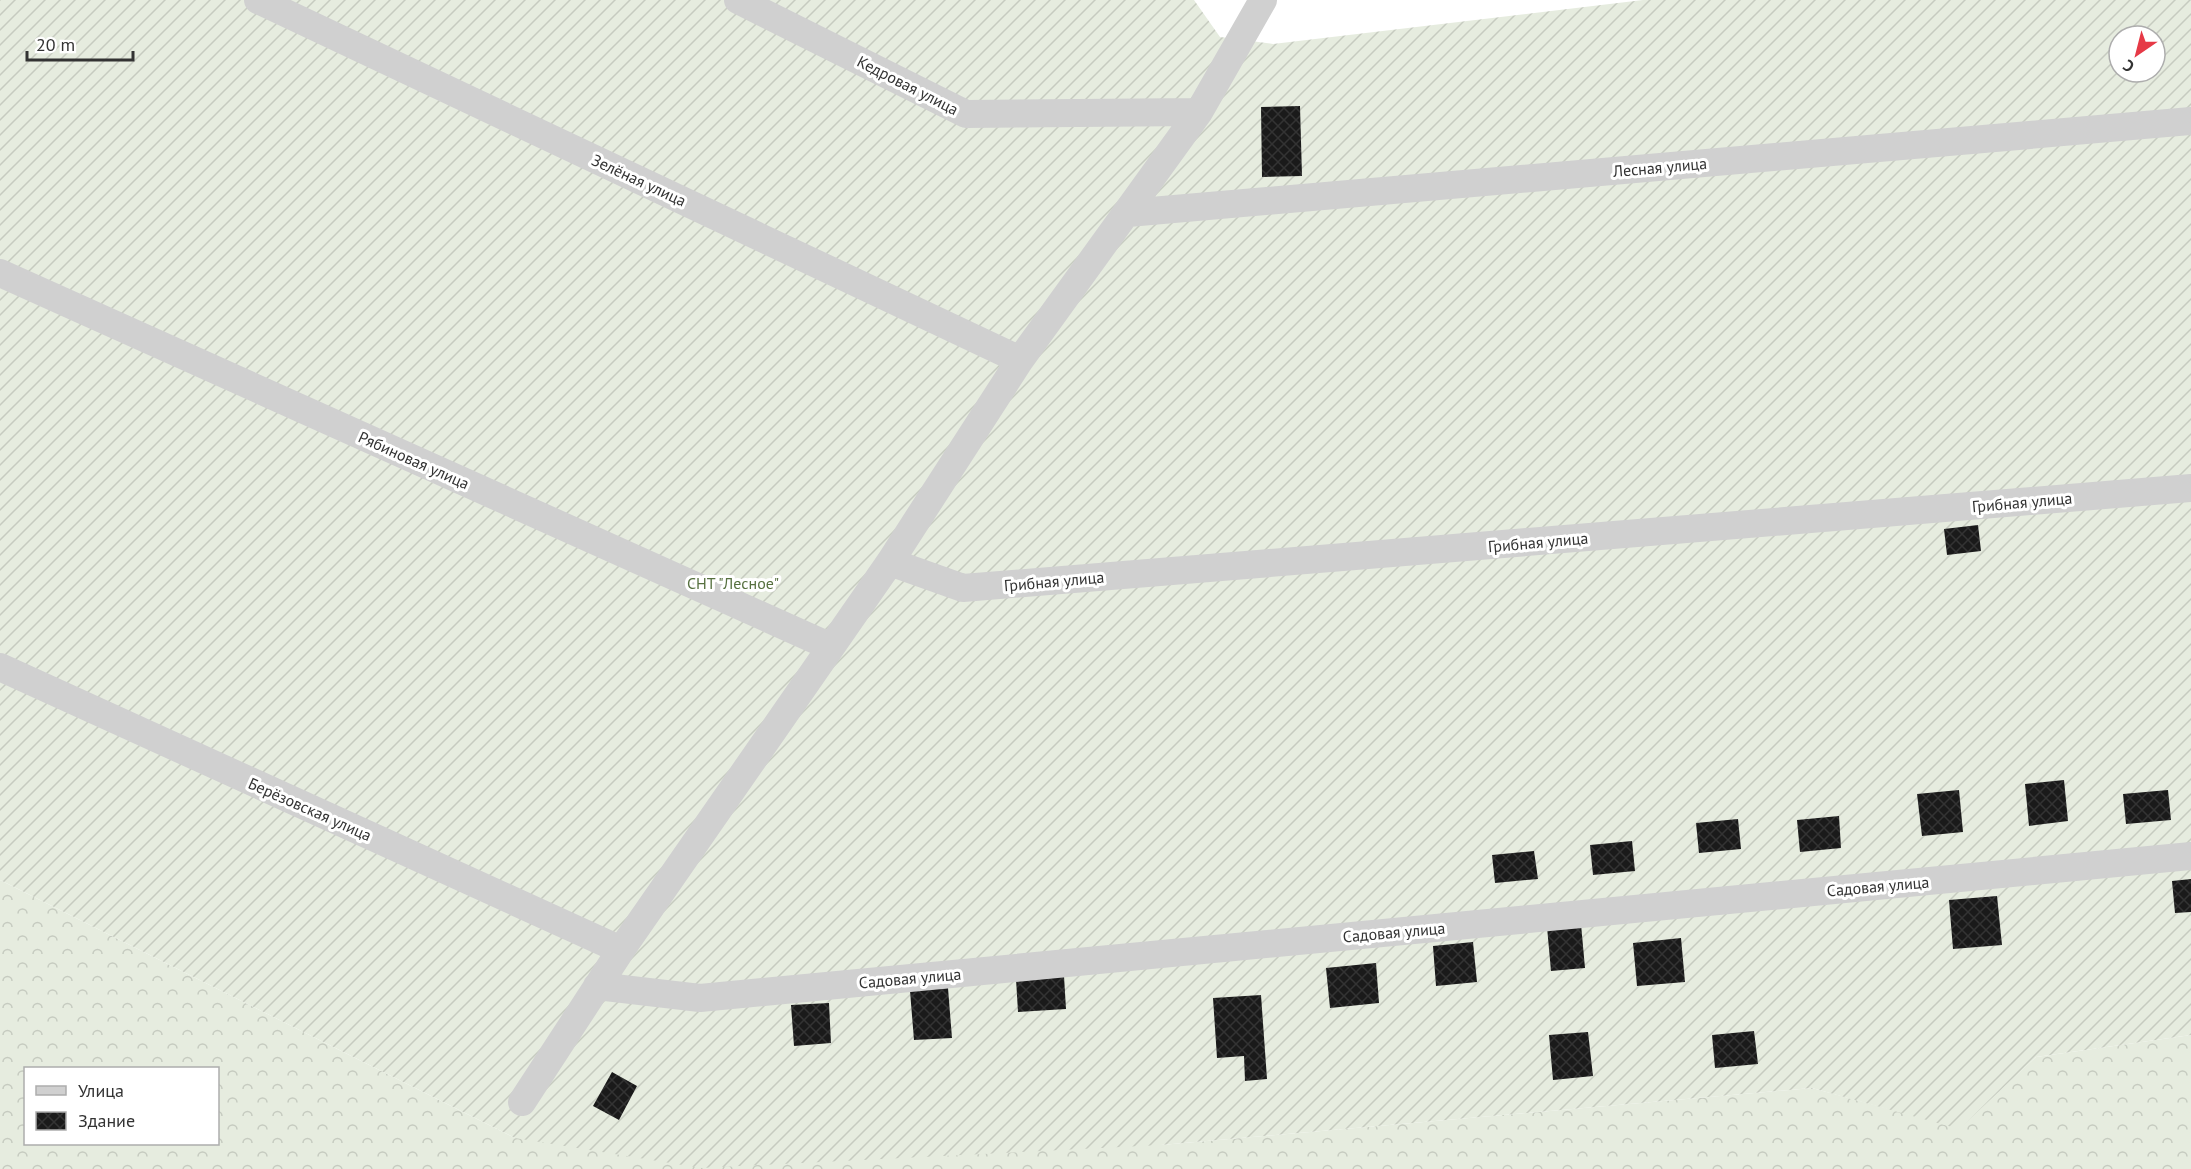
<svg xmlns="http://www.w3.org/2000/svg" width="2191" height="1169" font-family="'PT Sans',sans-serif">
	<defs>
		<pattern id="forest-crowns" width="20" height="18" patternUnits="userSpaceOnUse" patternTransform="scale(1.5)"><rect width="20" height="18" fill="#e6ecdf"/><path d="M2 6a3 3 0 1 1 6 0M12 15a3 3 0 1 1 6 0" fill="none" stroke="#c6cbc0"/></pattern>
		<pattern id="garden-furrows" width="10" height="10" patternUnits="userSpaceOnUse" patternTransform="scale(1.5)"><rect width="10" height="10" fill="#e6ecdf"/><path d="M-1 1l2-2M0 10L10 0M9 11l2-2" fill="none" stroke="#c6cbc0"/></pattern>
		<pattern id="building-cross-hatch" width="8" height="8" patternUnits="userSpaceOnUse" patternTransform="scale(1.5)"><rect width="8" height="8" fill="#1a1a1a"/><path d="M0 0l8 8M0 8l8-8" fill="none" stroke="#333"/></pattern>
	</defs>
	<rect width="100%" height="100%" fill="#fff"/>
	<!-- forest -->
	<path fill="url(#forest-crowns)" fill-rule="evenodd" d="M0,880L515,1138L1161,1145L1812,1088L1959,1128L2036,1057L2191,1035V1169H0ZM26,1068H218V1144H26Z"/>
	<!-- garden -->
	<path fill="url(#garden-furrows)" fill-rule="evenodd" d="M0,0H1194L1220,37L1273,44L1643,0H2191V1035L2036,1057L1959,1129L1812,1088L1161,1145L701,1168L515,1138L0,880ZM2119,36H2155V72H2119Z"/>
	<!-- building -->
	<path fill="url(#building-cross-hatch)" d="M1300,106L1302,176L1262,177L1261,107Z
		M1978,525L1981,551L1947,555L1944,529Z
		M2064,780L2068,821L2029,826L2025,784Z
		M1959,790L1963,832L1922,836L1917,794Z
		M2168,790L2171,820L2126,824L2123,794Z
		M1839,816L1841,848L1800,852L1797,820Z
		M1738,819L1741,849L1699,853L1696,823Z
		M1632,841L1635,871L1593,875L1590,845Z
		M1534,851L1538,879L1495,883L1492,855Z
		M2191,879V912L2175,913L2172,881Z
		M1997,896L2002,945L1953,949L1949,900Z
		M1581,924L1585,968L1551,971L1547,927Z
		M1681,938L1685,982L1637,986L1633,943Z
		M1473,942L1477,982L1436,986L1433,946Z
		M1376,963L1379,1003L1330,1008L1326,968Z
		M1064,976L1066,1009L1018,1012L1016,979Z
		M948,988L952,1038L914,1040L910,991Z
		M1261,995L1267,1079L1245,1081L1244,1056L1217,1058L1213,998Z
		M829,1003L831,1043L794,1046L791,1005Z
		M1754,1031L1758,1064L1715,1068L1712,1035Z
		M1588,1032L1593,1076L1553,1080L1549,1035Z
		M612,1072L637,1086L619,1120L593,1106Z"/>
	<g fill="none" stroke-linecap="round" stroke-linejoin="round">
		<!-- minor -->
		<path stroke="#d0d0d0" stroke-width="28" d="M258,0L1020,360
			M738,0L966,114L1199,112
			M1128,213L2191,121
			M0,273L829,646
			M890,562L963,588L2191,488
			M0,667L621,950
			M597,986L700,998L2191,856
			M522,1102L621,950L890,562L1020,360L1199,112L1263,0"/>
	</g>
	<g text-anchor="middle" stroke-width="6" stroke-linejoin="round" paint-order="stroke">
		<!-- street labels -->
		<g font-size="16" fill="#333" stroke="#fff">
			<text transform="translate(908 85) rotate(27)" y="6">Кедровая улица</text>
			<text transform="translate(1660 167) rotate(-5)" y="6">Лесная улица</text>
			<text transform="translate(639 180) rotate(25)" y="6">Зелёная улица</text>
			<text transform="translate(414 460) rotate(24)" y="6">Рябиновая улица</text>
			<text transform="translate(2022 502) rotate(-5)" y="6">Грибная улица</text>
			<text transform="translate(1538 542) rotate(-5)" y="6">Грибная улица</text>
			<text transform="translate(1054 581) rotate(-5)" y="6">Грибная улица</text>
			<text transform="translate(310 809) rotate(24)" y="6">Берёзовская улица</text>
			<text transform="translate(1878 886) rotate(-5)" y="6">Садовая улица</text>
			<text transform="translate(1394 932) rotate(-5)" y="6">Садовая улица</text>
			<text transform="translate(910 978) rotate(-5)" y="6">Садовая улица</text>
		</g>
		<!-- park labels -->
		<g font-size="16" fill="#56703f" stroke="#fff">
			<text x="733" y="589">СНТ "Лесное"</text>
		</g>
	</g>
	<!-- legend -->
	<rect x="24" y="1067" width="195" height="78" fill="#ffffff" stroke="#adadad" stroke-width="1.5"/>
	<rect x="36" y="1086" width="30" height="9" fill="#d0d0d0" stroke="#adadad" stroke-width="1.5"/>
	<text x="78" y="1097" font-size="18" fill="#333333">Улица</text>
	<rect x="36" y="1112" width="30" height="18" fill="url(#building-cross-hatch)" stroke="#adadad" stroke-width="1.5"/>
	<text x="78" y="1127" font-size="18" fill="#333333">Здание</text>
	<!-- north arrow -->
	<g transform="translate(2137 54) rotate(215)"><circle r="28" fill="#ffffff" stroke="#adadad" stroke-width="1.5"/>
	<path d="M0-4.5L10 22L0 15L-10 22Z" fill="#e63946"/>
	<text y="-9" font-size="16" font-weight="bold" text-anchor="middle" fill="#333333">С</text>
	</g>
	<!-- scale -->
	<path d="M27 51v9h106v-9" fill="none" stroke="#333333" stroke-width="3"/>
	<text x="36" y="51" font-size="18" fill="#333333" stroke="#ffffff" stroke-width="4.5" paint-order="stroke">20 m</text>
</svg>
